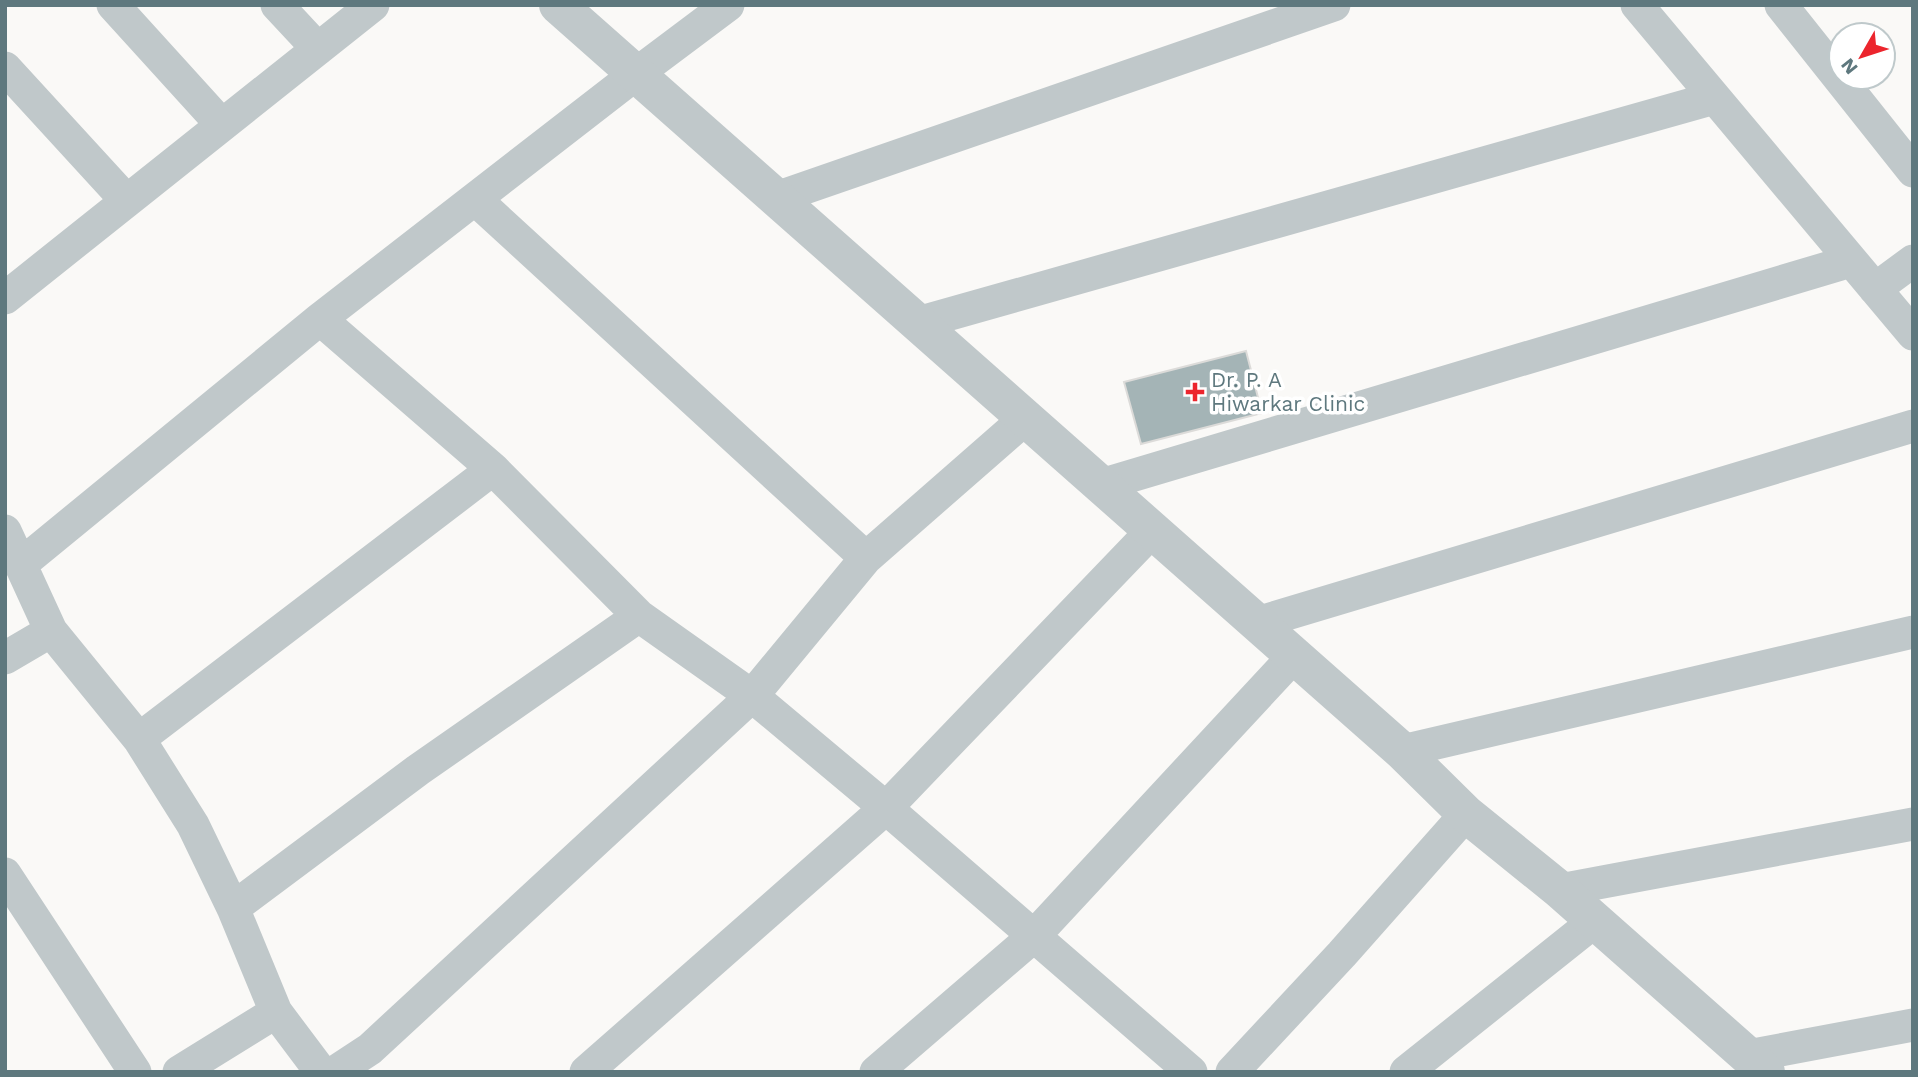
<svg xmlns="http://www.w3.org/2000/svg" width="1918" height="1077" font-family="'Work Sans',sans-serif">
	<rect width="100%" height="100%" fill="#faf9f7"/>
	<!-- building -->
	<path fill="#a4b4b6" stroke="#dcdbd9" stroke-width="2" d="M1246,351L1262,413L1141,444L1124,382Z"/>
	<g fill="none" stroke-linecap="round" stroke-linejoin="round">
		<!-- minor -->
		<path stroke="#c0c8ca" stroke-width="33" d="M113,5L222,125
			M277,5L318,49
			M1637,5L1913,334
			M1781,5L1913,171
			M5,68L126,200
			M776,198L1334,5
			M1875,289L1913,261
			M5,298L373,5
			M320,319L636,74L728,5
			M918,323L1714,98
			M1101,485L1851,261
			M5,531L51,631L139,739L193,825L233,908L276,1012L179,1072
			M866,558L1026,418
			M20,565L320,319L493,469L639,616L752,696L886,808L1191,1072
			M1257,623L1913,426
			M5,658L51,631
			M139,739L493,469
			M1402,751L1913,632
			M5,874L135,1072
			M1560,890L1913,824
			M233,908L418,770L639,616
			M276,1012L321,1072
			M1748,1056L1913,1025
			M335,1072L370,1049L752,696L866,558L475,199
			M586,1072L886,808L1153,530
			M876,1072L1034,936L1294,656
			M1232,1072L1342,954L1466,814
			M1406,1072L1595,921"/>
		<!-- tertiary -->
		<path stroke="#c0c8ca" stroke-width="38" d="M558,5L1402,751L1466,814L1560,890L1766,1072"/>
	</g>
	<!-- markers -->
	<path fill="#ec252d" stroke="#fff" stroke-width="2.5" d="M1191.5 381.5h7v7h7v7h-7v7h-7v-7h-7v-7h7z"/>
	<g text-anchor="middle" stroke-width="7" stroke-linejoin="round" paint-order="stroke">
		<!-- poi labels -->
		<g font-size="21" fill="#5e787e" stroke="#fff" text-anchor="start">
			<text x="1211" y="387">Dr. P. A<tspan x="1211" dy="24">Hiwarkar Clinic</tspan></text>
		</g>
	</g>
	<!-- border -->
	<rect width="1918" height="1077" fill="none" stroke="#5e787e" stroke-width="14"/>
	<!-- north arrow -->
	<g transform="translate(1862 56) rotate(231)"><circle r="33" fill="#ffffff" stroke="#bfc9cb" stroke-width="2"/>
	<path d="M0-5L12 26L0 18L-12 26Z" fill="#ec252d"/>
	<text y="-10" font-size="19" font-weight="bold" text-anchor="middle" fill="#5e787e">N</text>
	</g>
</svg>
